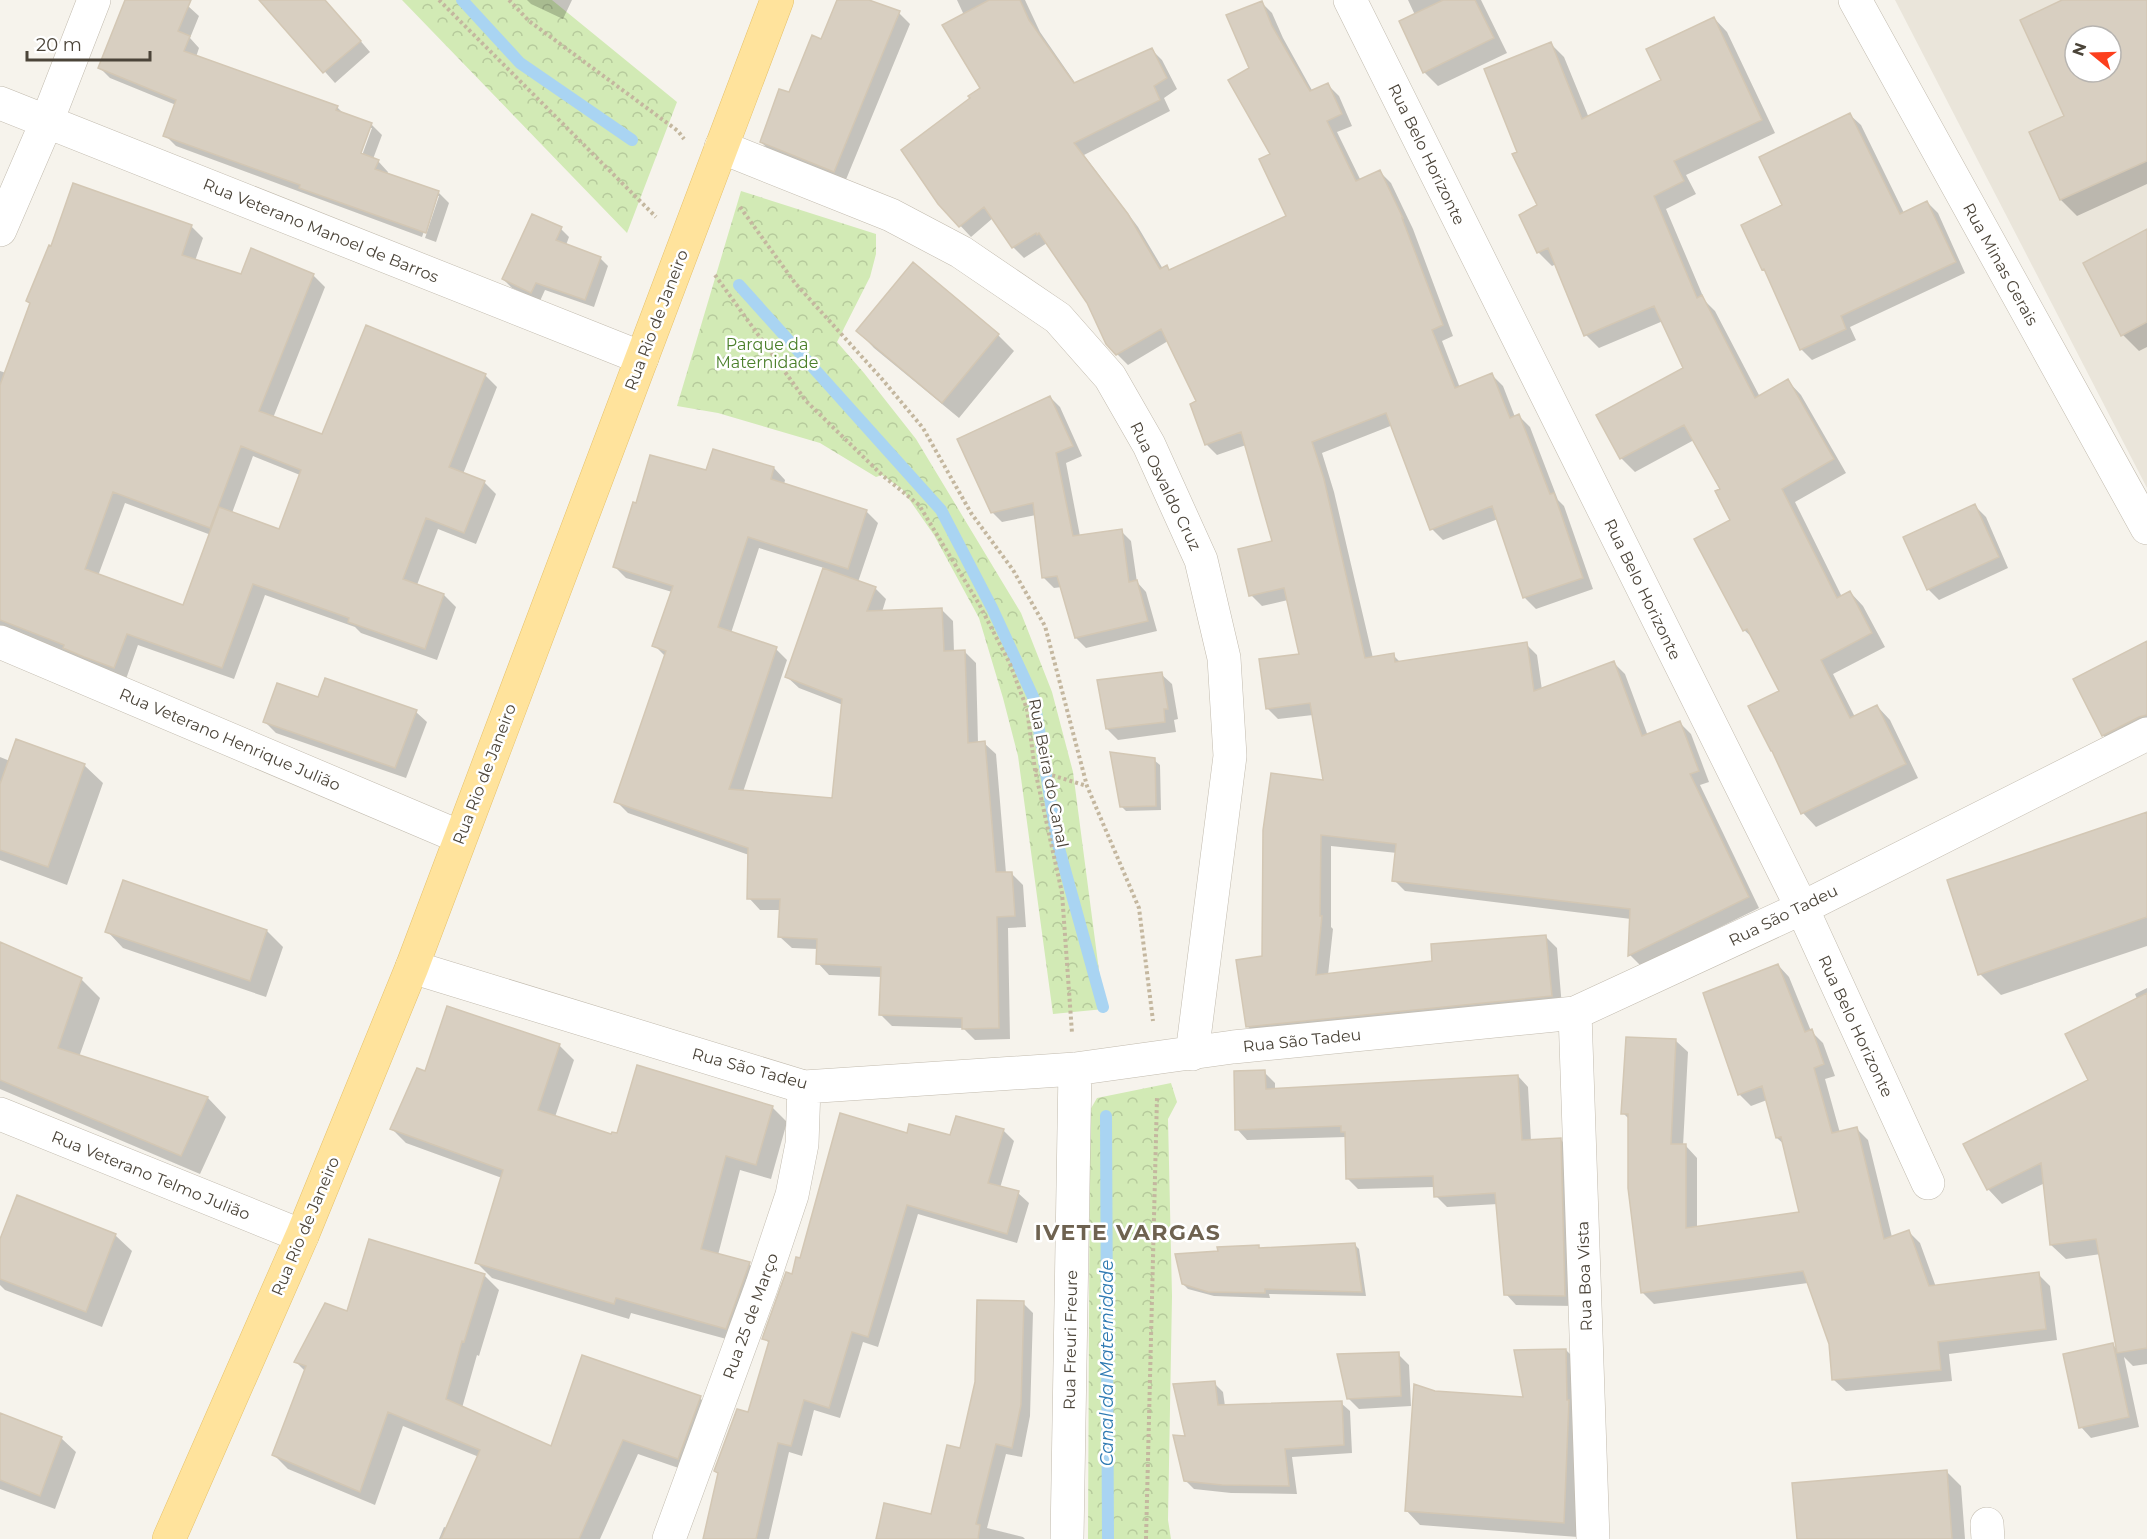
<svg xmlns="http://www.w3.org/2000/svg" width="2147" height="1539" font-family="Montserrat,sans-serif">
	<defs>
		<pattern id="park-crowns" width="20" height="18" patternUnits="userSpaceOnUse" patternTransform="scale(1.5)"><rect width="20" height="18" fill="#d2eab5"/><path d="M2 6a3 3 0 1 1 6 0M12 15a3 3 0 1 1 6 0" fill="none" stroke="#b6ca9c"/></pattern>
	</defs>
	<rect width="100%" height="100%" fill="#f6f3ec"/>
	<!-- residential -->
	<path fill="#eae5da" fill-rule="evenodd" d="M1895,0H2147V488ZM2075,36H2111V72H2075Z"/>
	<!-- park -->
	<path fill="url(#park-crowns)" d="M402,0H552L677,102L627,233Z
		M741,191L876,234V254L870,277L837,342L864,373L916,439L1021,613L1052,692L1073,772L1104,1009L1053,1014L1018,756L1003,698L979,618L934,535L902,489L882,475L876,477L820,443L718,413L677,406Z
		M1171,1083L1177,1102L1168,1119L1172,1296L1168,1520L1171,1539H1088L1090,1110L1097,1098Z"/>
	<!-- shadow -->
	<path fill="#0003" fill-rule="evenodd" d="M126,0H175L188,6L199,16L190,38L199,48L196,57L337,107L344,114L371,124L382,135L373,159L378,161L388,172L387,175L438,192L449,203L436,242L425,238L439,196H436L422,237L176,146L165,135L176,105L110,78L99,67ZM369,128H372L360,161L357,160Z
		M261,0H321L345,23L370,52L335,83Z
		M527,0H572L563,19L531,4Z
		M838,0H864L899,13L910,24L845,182L772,153L761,142L822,41Z
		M957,0H1025L1040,32L1076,84L1151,49L1162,60L1177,89L1164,98L1170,111L1084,155L1138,227L1163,269L1167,267L1171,271L1288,217L1250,69L1261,2L1272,13L1283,38L1313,92L1328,85L1339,96L1352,126L1337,132L1361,181L1380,172L1391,183L1413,229L1453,336L1442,341L1460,388L1492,375L1503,386L1515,417L1519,416L1530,427L1558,500L1564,506L1593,589L1536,609L1525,598L1498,519L1443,540L1432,529L1393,425L1322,453L1334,492L1373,658L1393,655L1401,663L1526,644L1537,655L1542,690L1614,663L1625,674L1648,736L1680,723L1691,734L1709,782L1700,785L1759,908L1641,966L1630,955L1631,919L1405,891L1394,880L1397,853L1331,846V927L1333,929L1328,975L1434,962L1546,937L1557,948L1562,1007L1259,1037L1247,1026L1264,957L1325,782L1313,715L1278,719L1267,708L1300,656L1288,600L1262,606L1251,595L1274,542L1246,445L1217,455L1206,444L1198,402L1168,341L1128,365L1117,354L1088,303L1047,243L1024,258L1013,247L993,218L971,237L939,203L972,99L982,88L976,41Z
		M1408,0H1481L1507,53L1438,86L1424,72L1415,15Z
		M2066,0H2147V184L2077,216L2061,200L2066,117ZM2075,36H2111V72H2075Z
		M1714,18L1727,32L1775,133L1686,175L1696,194L1666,209L1705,301L1715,311L1760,397L1788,381L1801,395L1846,473L1795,502L1842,597L1850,592L1863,606L1885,647L1833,674L1855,717L1877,706L1890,720L1918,778L1816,827L1803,813L1781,691L1755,640L1744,630L1732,521L1722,489L1694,440L1635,472L1621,458L1685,368L1663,321L1599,348L1586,335L1556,264L1552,266L1538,252L1539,206L1519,152L1551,44L1564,57L1589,118L1663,81Z
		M1850,115L1861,125L1904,213L1927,202L1938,213L1965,273L1850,327L1856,340L1812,360L1801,349L1768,274L1763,269Z
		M191,226L203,238L195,261L242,276L313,275L325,287L273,418L323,436L485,375L497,387L463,474L484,482L496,494L476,544L438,529L417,585L444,595L456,607L437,660L361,633L355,627L265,595L234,679L138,645L126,679L0,626V371L6,373ZM253,456L300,475L280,531L232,513ZM125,503L211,535L184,607L98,576Z
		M561,229L569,237L566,245L600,258L608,266L594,307L545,290L540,301L512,288L503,279Z
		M2147,230V347L2139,351L2123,335Z
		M913,264L998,335L1014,351L959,418L874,348L858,331Z
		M1050,397L1060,407L1082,456L1066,463L1080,536L1121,531L1131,541L1137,582L1146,592L1157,631L1086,648L1076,638L1062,587L1054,588L1044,578L1036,515L1002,522L992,512Z
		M774,468L785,480L784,485L867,512L878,523L858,582L875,588L886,599L882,612L941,609L953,621L954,652L964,651L976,663L978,743H984L996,754L1006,873H1011L1023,885L1026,927L1008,928L1010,1039L975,1040L963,1028L892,1026L880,1014L882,977L829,975L818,963V949L792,948L780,937L781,910H760L749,898V855L628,813L616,801L666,657L654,645L672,592L626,578L614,566L708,472ZM759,548L824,568L787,677L799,688L843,705L834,799L743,792L787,660L776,649L731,633Z
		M1975,506L1986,517L2008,568L1939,600L1928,589Z
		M2147,646V729L2114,746L2103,735Z
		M1161,674L1172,684L1178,719L1174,720L1176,732L1118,740L1107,729Z
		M319,699L416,712L427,722L406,778L276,733L265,722Z
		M0,757L10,761L84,765L103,783L67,885L0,860Z
		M1154,760L1160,765L1161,810L1126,811L1121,806Z
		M2147,813V946L2001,995L1980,974Z
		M124,882L267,931L283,947L266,997L123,948L107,931Z
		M0,944L81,979L100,998L79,1057L208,1098L226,1117L200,1174L0,1089Z
		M1778,965L1789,977L1811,1031L1823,1043L1835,1076L1825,1079L1840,1133L1857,1129L1868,1140L1892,1237L1908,1231L1920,1243L1936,1287L2038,1274L2050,1286L2057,1340L1949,1354L1952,1381L1846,1391L1834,1380L1830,1344L1808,1283L1654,1304L1642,1292L1630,1120L1623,1113L1676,1041L1688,1052L1683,1146H1686L1697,1158V1227L1801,1213L1785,1145L1777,1138L1767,1100L1751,1106L1739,1094Z
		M2147,988V1364L2133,1366L2124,1357L2139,1427L2091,1438L2081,1427L2112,1344L2118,1350L2101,1254L2066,1259L2051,1245L2045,1183L2002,1204L1988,1189L1965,1144L2090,1081L2137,999L2135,994Z
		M559,1045L574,1060L555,1117L612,1136L772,1107L787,1122L771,1179L740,1170L718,1255L749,1264L764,1279L741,1343L631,1313L629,1319L492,1278L477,1263L502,1178L406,1143L391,1128L426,1073Z
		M1264,1072L1275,1083V1090L1518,1076L1528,1087L1531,1141L1560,1139L1571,1150L1575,1306L1516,1305L1506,1294L1498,1204L1447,1207L1436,1196L1435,1187L1358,1189L1348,1179L1346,1137L1247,1140L1237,1129Z
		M1003,1130L1014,1141L1000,1188L1018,1193L1029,1203L1017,1243L918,1214L878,1347L863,1342L840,1418L814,1410L802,1456L789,1452L769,1539H705L719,1475L715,1471L749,1414L770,1344L764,1338L801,1260L908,1135L951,1137Z
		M115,1235L132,1251L102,1327L5,1290L0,1285V1243Z
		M1354,1244L1359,1249L1366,1296L1269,1294L1270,1298L1214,1296L1188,1289L1183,1284L1220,1253L1258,1246L1261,1249Z
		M484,1275L499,1290L479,1356L477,1355L462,1408L552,1448L583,1357L700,1398L715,1413L693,1473L638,1454L600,1539H439L444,1527L447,1528L479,1457L403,1426L375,1505L288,1469L273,1454L305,1371L295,1361L348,1313Z
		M1023,1303L1033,1313L1030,1416L1022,1457L1006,1454L987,1528L1023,1537L1025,1539H877L932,1516Z
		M1566,1350L1580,1364L1578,1537L1420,1525L1406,1510L1525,1399Z
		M1398,1354L1409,1365L1411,1406L1359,1409L1348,1398Z
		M1214,1383L1223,1392L1225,1406L1341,1403L1350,1411L1352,1453L1292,1457L1297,1494L1231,1493L1194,1489L1185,1480L1187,1438Z
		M0,1415L61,1438L76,1452L55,1509L0,1489Z
		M1946,1471L1961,1486L1965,1539H1798Z"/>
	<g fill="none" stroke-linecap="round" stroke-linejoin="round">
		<!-- stream -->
		<path stroke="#a9d4f2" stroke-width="12" d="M462,0L520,63L632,140
			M739,285L941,510L992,608L1034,699L1057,841L1103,1007
			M1106,1116L1108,1539"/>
	</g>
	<!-- building -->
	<path fill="#d8cfc1" stroke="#d3c7b4" stroke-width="1.5" fill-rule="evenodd" d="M125,0H191L178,31L190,36L184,51L338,106L336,110L372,123L361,153L379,160L375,169L439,191L426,233L299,188L300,185L163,136L176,100L98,68Z
		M259,0H325L361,41L323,73Z
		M837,0H869L900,11L834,172L760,142L779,89L789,92L812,35L821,39Z
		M989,0H1020L1029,20L1074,83L1152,48L1167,78L1154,86L1160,100L1074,143L1128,214L1160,269L1167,265L1169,270L1286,216L1259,159L1270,154L1228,80L1249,68L1226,15L1262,1L1272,26L1310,91L1328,83L1342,114L1327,121L1356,181L1380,170L1403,218H1402L1443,325L1432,330L1455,388L1492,373L1510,418L1519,414L1550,494L1554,493L1583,578L1523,598L1492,506L1430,530L1386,413L1312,442L1324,479L1365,658L1394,653L1395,662L1527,642L1534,691L1614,661L1642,736L1680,721L1699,771L1690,774L1749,897L1628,956L1630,909L1392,881L1396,844L1321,835L1320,916H1322L1316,975L1432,961L1431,944L1546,935L1552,996L1246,1027L1236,960L1262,956L1263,830L1271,773L1323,780L1310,703L1266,709L1259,659L1299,654L1284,588L1249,596L1238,549L1272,541L1241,432L1205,445L1190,404L1196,401L1161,329L1116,355L1106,344L1087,303L1039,233L1037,235L1036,233L1012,248L984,207L959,227L938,204L901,150L970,98L968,96L980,88L942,25Z
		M1443,0H1475L1494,38L1423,73L1399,21Z
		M2062,0H2147V161L2060,200L2029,132L2064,116L2020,20ZM2075,36H2111V72H2075Z
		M1714,17L1762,120L1674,161L1684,181L1654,196L1697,298L1702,295L1755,398L1788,379L1834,459L1782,489L1837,598L1850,591L1872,633L1821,660L1850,718L1877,705L1906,764L1801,814L1772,751H1771L1748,706L1779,691L1747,629L1743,631L1694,539L1730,520L1715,491L1720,489L1684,425L1620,459L1596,415L1683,368L1654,306L1584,336L1548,248L1537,253L1519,215L1537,205L1512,154L1517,152L1484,69L1551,42L1582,119L1661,80L1646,49Z
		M1850,113L1900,214L1927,201L1956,262L1841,316L1846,329L1800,350L1764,269L1762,270L1741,225L1782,205L1759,157Z
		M73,183L192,225L182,255L241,274L251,248L314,274L259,411L322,434L366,325L486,374L449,467L485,481L464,533L426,518L403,579L444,594L425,649L348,622L349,618L253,584L222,668L127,634L114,668L84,657L63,648L64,645L0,620V385L30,303L26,301L49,245L51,246ZM241,446L301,470L279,529L219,507L183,605L85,569L113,492L210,528Z
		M532,214L562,227L556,240L601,257L585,300L536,283L531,293L502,279Z
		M2147,229V322L2121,336L2083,263Z
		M913,262L999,334L942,403L856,331Z
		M1050,396L1073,446L1056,453L1073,536L1122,529L1129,582L1137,580L1148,621L1075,638L1057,576L1042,578L1033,503L991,513L957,439Z
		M713,449L774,467L771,479L867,510L848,569L748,537L718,627L777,647L729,789L832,798L842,699L785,677L823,568L876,587L867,611L942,608L944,651L965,650L968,743L985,741L996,872H1012L1015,916L997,917L999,1028L962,1029V1018L879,1015L881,967L816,964L817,939L778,937L780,899H747L748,848L614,802L666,651L652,646L673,586L613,567L633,502L636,503L650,455L706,470Z
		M1975,504L1999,557L1927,590L1903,537Z
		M2147,641V715L2139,717L2102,736L2073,679Z
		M1162,672L1168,709H1164L1165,722L1106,729L1097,680Z
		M325,678L417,710L395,768L263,722L277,683L318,697Z
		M16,739L85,764L48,867L0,850V784Z
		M1110,752L1155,758L1156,806L1120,807Z
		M2147,812V917L1978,975L1947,880Z
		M123,880L267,930L250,981L105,932Z
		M0,942L82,978L58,1048L208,1097L181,1156L0,1080Z
		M1778,964L1805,1032L1812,1029L1824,1064L1814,1068L1832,1133L1857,1127L1884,1239L1909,1230L1929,1286L2039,1272L2046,1329L1938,1342L1941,1370L1832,1380L1829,1344L1803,1271L1641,1293L1628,1188V1114H1621L1626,1037L1676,1039L1671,1144H1686V1228L1799,1212L1781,1137L1776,1138L1762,1086L1738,1095L1703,993Z
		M2147,993V1348L2117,1353L2096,1239L2050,1245L2041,1163L1987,1190L1963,1144L2088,1080L2065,1034Z
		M447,1006L560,1044L538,1110L611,1134L612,1132L617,1133L637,1065L773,1106L756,1165L726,1156L701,1249L750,1262L726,1329L616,1298L614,1304L475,1263L503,1170L390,1129L417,1068L425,1071Z
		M1265,1070L1266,1089L1518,1075L1522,1140L1561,1138L1565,1296L1504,1295L1495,1193L1434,1197L1433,1176L1346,1179L1345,1132H1341V1126L1235,1130L1234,1071Z
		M840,1113L907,1133L909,1124L950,1135L956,1116L1004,1129L988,1183L1019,1191L1007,1234L907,1205L868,1337L852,1332L829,1408L804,1400L791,1446L778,1443L756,1539H703L718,1473L714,1471L737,1409L748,1412L769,1341L762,1339L786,1272L792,1274L796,1257L800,1258Z
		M17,1195L116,1234L86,1312L0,1279V1239Z
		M369,1239L485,1274L464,1342L462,1341L446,1399L551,1446L582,1355L701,1396L678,1459L623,1440L579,1539H441L480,1450L388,1412L360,1492L272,1455L306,1366L294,1362L325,1303L347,1311Z
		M1355,1243L1362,1292L1265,1289V1293L1208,1292L1182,1284L1175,1254L1218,1251L1217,1247L1259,1245V1248Z
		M977,1300L1024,1301L1021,1405L1012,1448L996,1444L976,1524L980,1525L978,1539H876L884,1503L931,1514L947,1445L960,1448L975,1382Z
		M2113,1343L2129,1417L2079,1428L2063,1354Z
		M1566,1349L1567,1400H1569L1564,1523L1405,1511L1414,1384L1435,1391L1523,1397L1514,1350Z
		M1399,1352L1401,1396L1347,1399L1337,1354Z
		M1215,1381L1218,1405L1342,1401L1344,1445L1285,1449L1289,1486L1222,1485L1184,1481L1173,1435L1185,1436L1173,1384Z
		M0,1413L62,1437L40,1496L0,1480Z
		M1947,1470L1952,1539H1797L1792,1483Z"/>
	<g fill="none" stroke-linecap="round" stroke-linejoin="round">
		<!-- minor casing -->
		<g stroke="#c2bbae" stroke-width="34">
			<path id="minor" d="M1350,0L1802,908L1928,1183
				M1855,0L2147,528
				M0,103L642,358
				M721,147L891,215L961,252L1058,318L1110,377L1149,445L1201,560L1224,658L1230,756L1192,1054
				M0,230L47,121L94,0
				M0,642L460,837
				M412,967L804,1087L1075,1069L1233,1047L1575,1013L1802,908L2147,734
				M1575,1013L1593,1539
				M0,1114L302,1236
				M1987,1524L1988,1539
				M669,1539L762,1285L792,1195L802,1144L804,1087
				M1067,1539L1075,1069"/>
		</g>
		<!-- major casing -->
		<g stroke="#e6c16a" stroke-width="34">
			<path id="major" d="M169,1539L302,1236L412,967L777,0"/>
		</g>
		<!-- path -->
		<path stroke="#c4b79f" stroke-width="4" stroke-dasharray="3 3" stroke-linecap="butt" d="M439,0L656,217
			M509,0L529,21L678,131L684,139
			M740,207L795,283L882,379L923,428L971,513L1013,570L1045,626L1087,786L1139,908L1153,1021
			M715,275L806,401L882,475L919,505L979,604L1010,664L1027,709L1035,770L1062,893L1072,1033
			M1035,770L1087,786
			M1146,1539L1157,1097"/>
		<!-- minor -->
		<use href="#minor" stroke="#fff" stroke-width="33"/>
		<!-- major -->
		<use href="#major" stroke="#ffe39c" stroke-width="33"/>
	</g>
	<g text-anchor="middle" stroke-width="5" stroke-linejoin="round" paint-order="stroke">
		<!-- street labels -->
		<g font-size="16" fill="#4b4439" stroke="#fff">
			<text transform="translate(1427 154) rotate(64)" y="6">Rua Belo Horizonte</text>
			<text transform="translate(321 230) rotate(22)" y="6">Rua Veterano Manoel de Barros</text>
			<text transform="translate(2001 264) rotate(61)" y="6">Rua Minas Gerais</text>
			<text transform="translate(656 320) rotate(-69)" y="6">Rua Rio de Janeiro</text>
			<text transform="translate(1166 486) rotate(64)" y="6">Rua Osvaldo Cruz</text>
			<text transform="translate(1643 589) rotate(64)" y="6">Rua Belo Horizonte</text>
			<text transform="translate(230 739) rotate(23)" y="6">Rua Veterano Henrique Julião</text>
			<text transform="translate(1049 773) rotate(79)" y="6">Rua Beira do Canal</text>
			<text transform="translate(484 774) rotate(-69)" y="6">Rua Rio de Janeiro</text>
			<text transform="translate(1783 915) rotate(-26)" y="6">Rua São Tadeu</text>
			<text transform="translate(1856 1026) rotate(65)" y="6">Rua Belo Horizonte</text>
			<text transform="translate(1302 1040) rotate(-6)" y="6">Rua São Tadeu</text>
			<text transform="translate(750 1068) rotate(15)" y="6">Rua São Tadeu</text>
			<text transform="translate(151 1175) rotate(22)" y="6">Rua Veterano Telmo Julião</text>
			<text transform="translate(305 1226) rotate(-67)" y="6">Rua Rio de Janeiro</text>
			<text transform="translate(1584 1276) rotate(-92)" y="6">Rua Boa Vista</text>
			<text transform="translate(750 1316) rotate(-70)" y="6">Rua 25 de Março</text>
			<text transform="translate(1070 1340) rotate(-89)" y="6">Rua Freuri Freure</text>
		</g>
		<!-- park labels -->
		<g font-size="16" fill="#4a7f2a" stroke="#fff">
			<text x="767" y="350">Parque da<tspan x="767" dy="18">Maternidade</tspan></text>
		</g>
		<!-- water labels -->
		<g font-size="18" font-style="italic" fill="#2e7ab2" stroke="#fff">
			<text transform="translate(1107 1363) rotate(-90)" y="6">Canal da Maternidade</text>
		</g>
		<!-- district labels -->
		<g font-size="22" font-weight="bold" letter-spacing="1.5" fill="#6e6250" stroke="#fff">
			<text x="1128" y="1240">IVETE VARGAS</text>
		</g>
	</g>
	<!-- north arrow -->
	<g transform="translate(2093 54) rotate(289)"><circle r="28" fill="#ffffff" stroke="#b7b4b0" stroke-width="1.5"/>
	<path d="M0-4.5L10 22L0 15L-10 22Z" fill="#fc3f1d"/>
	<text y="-9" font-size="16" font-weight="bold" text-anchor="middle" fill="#4b4439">N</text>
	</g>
	<!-- scale -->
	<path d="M27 51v9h123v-9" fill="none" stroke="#4b4439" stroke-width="3"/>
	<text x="36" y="51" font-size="18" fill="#4b4439" stroke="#ffffff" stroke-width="4.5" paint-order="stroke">20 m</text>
</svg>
